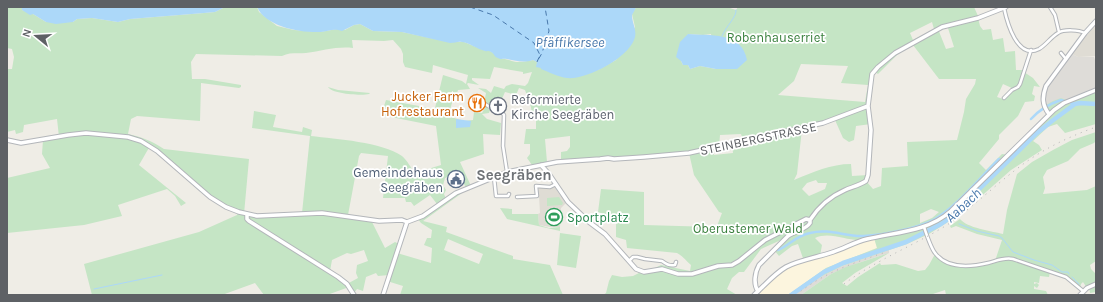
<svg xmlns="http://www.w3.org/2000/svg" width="1103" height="302" font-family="Karla,sans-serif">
	<rect width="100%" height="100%" fill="#efede6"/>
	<!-- commercial -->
	<path fill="#fcf5de" d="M874,237L877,248L826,268L788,295H754L788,266Z"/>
	<!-- industrial -->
	<path fill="#dedcd8" d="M1070,53L1078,57H1094L1096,62V90L1069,101L1044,106V90Z
		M889,250V253L861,262L831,274L801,295H794L812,282L830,271L842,266Z"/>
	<!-- education -->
	<path fill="#dfdcd4" d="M1096,21V56L1078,57L1070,53Z
		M539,187H555L560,195L567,202L561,208L560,227H550L539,225L538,214L540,213L539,196H537V192H538Z"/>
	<!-- green -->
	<path fill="#c5e5c5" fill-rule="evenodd" d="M7,7H22V10L33,14L46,22H73L77,19L92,18L118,22L130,19L204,13L215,12L225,7H257L259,12L277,26L294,30L320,32L337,29L340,30H345L354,25L360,24L373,31L402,32L449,42H464L486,51H490L503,59C508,59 511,61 516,62C519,62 531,61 533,60L537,62L598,70L616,60L635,27L632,14L636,7H727L736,10L738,7H974L978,16L1002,7L978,18L980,26L983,30L991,29L993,40L1003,38L1005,52L1015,51L1016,70H1025L1024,72L1033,78L1040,87L1034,86L1032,94L1035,96L1034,101L1025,102L1018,116L999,135V139L979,163L986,170L1002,154L1009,155L1049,114L1044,106L1053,101L1061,98L1069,101L1093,91L1096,94V124L1065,133L1057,124L1048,127L1033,141L1039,145L1042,150L1011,170L969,207L948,222L929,234L907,244L842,266L820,277L794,295H788L826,268L877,248L874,238C871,238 866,240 862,240C846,241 830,231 815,238L822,245L820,256L804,261L798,244L792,246L779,256L774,250L782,241L781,240L761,249L744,272H739L732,278L727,289L737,295H603L606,293L609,281L612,275L622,277L633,276L641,272L655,269V268L661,265L690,271L691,265C686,261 683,256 677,253L627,248L626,240L616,237V223L604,222V214L598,212L601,189L644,192V225L714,227L717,226L722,213L719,212L694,175L689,153L614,159L608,160L600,159L561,162V152L567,151L570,147V136L545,139L547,162L532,165L527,158L530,154V144H524L526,129H536V116L532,115L531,107L525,90L519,88L516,95L505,92L501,101L495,100L494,107L484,103L486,93L478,88L486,89L491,93L494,86L504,89L506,86L512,84L525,86L528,83L532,72L523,74V72L494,67L490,79L472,78V80L479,85L468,83L467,84L470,89L458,90L457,93L453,94V91H452V103L448,116L464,121L473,120L474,112L482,113L486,106L489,107L488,109L490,110L489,113L482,114L487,119L501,123L500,135L483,134L484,154L460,162L471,186L466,188L459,173L445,178L443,185L446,190L444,194L446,199L456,193H462L423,221L447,227L446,232L513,256V259L550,265L563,295H400L403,286L387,281L389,275L378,276L376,273L366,277L363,291L357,289L353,294L349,287L327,295H264L255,283L222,295H92L84,264L199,232L237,215L238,212L210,197L150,146L139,165L186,203L181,206L175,196L167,189L118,205L122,216L84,225L7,233V178L50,168L42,154L43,140L59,137L57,119L24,125L23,132L16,134L15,130L7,132V69H12L14,57L12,49L7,48ZM932,22L934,29L913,40L910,33ZM947,25L954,47L946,49L938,29ZM688,34L703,35L711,34L716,69L700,66L690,69L688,65H683L681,61ZM352,40L384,41L393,40L401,49L403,54V62L405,67L432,73L433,65L468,75L466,84L462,81L443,75L435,108L443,107L441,110L386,100L381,115L436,126L441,165L415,173C411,168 407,160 402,156C382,142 336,139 311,136L312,130L303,127L302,132L273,127L276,115L254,111L252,128L310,136L302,213L247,215L244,214L249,159L164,149C152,141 142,137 128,134L131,119L137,116L200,121L201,83L239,88L241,87V85L205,79H192L191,62L196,54L282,56C290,52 297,54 306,53C322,51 337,46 353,48ZM913,45L939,79H976L975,84L966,99L964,112L957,140L907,142L908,166L882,168L881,186L873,189L866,181L868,175L852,176L851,164C831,164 813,172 794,180L797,174L802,129L835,120L843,138L849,142L854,140L856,126L871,124L868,102L874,71L878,74L899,53ZM801,64L848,66L841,83L868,85L865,102L778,95L794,81ZM1003,84L1014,89L1003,99L997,97ZM741,134L743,140L732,144L733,153L714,155L712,148L719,147L720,135ZM361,153L388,156L383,198H405L406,202H411L414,206L430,195L437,204L441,202L417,218L421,223L432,230L431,238H427L424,245L432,248L431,263L397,253L399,244L395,242L385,248L371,220L348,215L359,156ZM816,180L818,183H827L825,189L809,196L802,189L807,183ZM931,209L939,212L932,218L920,223V214ZM448,239L483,254L479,264L444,250ZM364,250L368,261L357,265L356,273L358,278L347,284L330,271L332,260L347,253L351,254Z
		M328,87L338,90L370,93L369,94C362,96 332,94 328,87Z
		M1096,132V141L1094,143L1080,149L1068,161L1047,170L1043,177L1045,188L1043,194L1087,190L1096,186V261L1090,265L1091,269L1096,274V292L1090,293L1089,287L1087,288L1083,282L1081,284L1080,288L1072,281L1050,272L1049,277L1040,276L1039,283L1034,282V284L1037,283L1039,285L1037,288L1034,286V289L1046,291L1048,295H946L945,290L930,295H801L831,274L846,267L889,253L855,273L842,283L847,286L858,277L880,263L881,265L896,264L918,271L925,270L929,265L935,254L951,264L969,265L995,261L1002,240L977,234L956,226L951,228L950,226L960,219C967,228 991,231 1003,234L1007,210L1017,174L1032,162L1053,150L1072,140Z
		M559,197L563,203L562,205L547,206V198Z
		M500,208L512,209V214H538L539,225L549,228L560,227V231L507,219Z
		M558,208L559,226H550L549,209Z
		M560,233L581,236L576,268L557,265Z"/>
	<!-- water -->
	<path fill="#acd8f9" d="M22,7H225L215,12L204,13L130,19L118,22L92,18L77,19L73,22L56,24L46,22L33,14L30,15L22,10Z
		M257,7H636C635,10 633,13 632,15C632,24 638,31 634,40C627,58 587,80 567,78C558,77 549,72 541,69V68L536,67L537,62L533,60C524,63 516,61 507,59C503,58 501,60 498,58C494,57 495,54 491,52C487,50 489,52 485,51C477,49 470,43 462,42C458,41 455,43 450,43L402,32L373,31L360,24L354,25L342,31C334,28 328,31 321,32C301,33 266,27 257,7Z
		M688,34C709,36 742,31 747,60L737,69H716L700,66L690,69L688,65H683L681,61L676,57L680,42Z
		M456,119L471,121L470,127L456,128Z"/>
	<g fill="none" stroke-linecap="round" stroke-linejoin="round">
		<!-- stream -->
		<path stroke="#acd8f9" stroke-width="1" d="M722,36C726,26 737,17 736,10
			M959,224L977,231L999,236L1002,238L1013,252L1034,260L1052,265L1062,272H1068L1069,274
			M1072,277L1079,284
			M94,289L162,275"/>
		<!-- canal -->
		<path stroke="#acd8f9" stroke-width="2.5" d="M1071,103L1075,104
			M1031,119C1039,110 1049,104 1061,100L1064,101
			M778,250C789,246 795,236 810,233C830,228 845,237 864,236C883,235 919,228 935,219C956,207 981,177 999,159"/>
		<!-- river -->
		<path stroke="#acd8f9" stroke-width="4.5" d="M791,295L824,272L843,263L906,242L941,224L959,212L970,198L1037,133L1052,121L1075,104L1080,103L1096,104"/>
		<!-- ferry -->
		<path stroke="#4978ab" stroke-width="1" stroke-dasharray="5 4" stroke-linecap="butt" d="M470,7L493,15L534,43L540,55L537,62L542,53L549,31L545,7"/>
		<!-- minor casing -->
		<g stroke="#b3b6ba" stroke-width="4.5">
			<path id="minor" d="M1050,7L1055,15L1059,32
				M1004,8C1007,22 1017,60 1039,49C1046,45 1051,37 1058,33C1064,29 1079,30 1085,33
				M1061,53L1066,59
				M1004,98L1012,90L1018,87L1020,84L1031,50
				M472,99H478L488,106L501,111L504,115L503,146L507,172
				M494,177L496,196H508L509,194
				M517,197L537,196L536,186L550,187L556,184
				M924,227C926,233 931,248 935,253C947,269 971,267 988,263C996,261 1004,257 1013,259L1066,277L1083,291
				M629,261L633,257H637L645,259L662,261C666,264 669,266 675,265L676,262"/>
		</g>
		<!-- tertiary casing -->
		<g stroke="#b3b6ba" stroke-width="5.5">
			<path id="tertiary" d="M7,140L21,143L68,135L86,133L128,137L141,141L157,151L210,197L226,207L239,212L257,216L322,213L379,221L402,220L407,222L423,216L456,193L507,172L557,162L600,159L608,158L614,159L644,157L689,153L823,123L868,106L872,74L878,67L895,53L942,27L978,18L1006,7
				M541,165L549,174L568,202L589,222L605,234L636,269L644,272L662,269L678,274H692L718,266L732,265L739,261L765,240L806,219L810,220
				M247,215V219L249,221L338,277L347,284L354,295
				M758,291C753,284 755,272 759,265L788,236C795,231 806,230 810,223V220C819,206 829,197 845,190C852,187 860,185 866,181L868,175L871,130L868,106
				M383,295L407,222
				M1080,295L1087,288L1096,284"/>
		</g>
		<!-- secondary casing -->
		<g stroke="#b2b5ba" stroke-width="5.5">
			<path id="secondary" d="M1049,114C1042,105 1042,97 1046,86L1085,33L1096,21
				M754,295C764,286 774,274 786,267C799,260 819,257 833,252C845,248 855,242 867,239C896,232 927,232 951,211L1054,110L1064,103L1096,90"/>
		</g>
		<!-- minor -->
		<use href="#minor" stroke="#fff" stroke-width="2.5"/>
		<!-- tertiary -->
		<use href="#tertiary" stroke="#fff" stroke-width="3.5"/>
		<!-- secondary -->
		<use href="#secondary" stroke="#fff" stroke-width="3.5"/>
		<!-- rail -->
		<path stroke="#b4b5b5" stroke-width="1" stroke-dasharray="1 5" stroke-linecap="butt" d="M844,284C876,260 913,246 947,225C972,208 994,186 1018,168C1041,150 1068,137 1096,127
			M796,295C823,273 853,263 886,252"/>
	</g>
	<!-- icons -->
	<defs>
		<g id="restaurant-ring" transform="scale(0.9)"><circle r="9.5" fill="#fff" stroke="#e8710a" stroke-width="1.5"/><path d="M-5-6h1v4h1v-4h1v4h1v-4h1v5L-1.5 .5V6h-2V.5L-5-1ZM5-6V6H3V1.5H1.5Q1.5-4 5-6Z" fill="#e8710a"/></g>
		<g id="church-ring" transform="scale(0.9)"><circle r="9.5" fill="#fff" stroke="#6b7280" stroke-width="1.5"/><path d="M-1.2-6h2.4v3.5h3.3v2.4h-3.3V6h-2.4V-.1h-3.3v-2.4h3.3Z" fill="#6b7280"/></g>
		<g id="civic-ring" transform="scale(0.9)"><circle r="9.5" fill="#fff" stroke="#5c6f8a" stroke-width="1.5"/><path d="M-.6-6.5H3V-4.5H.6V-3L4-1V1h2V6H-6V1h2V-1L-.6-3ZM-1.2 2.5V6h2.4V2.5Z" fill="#5c6f8a"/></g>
		<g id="stadium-ring" transform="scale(0.9)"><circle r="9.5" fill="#fff" stroke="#2e9e5b" stroke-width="1.5"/><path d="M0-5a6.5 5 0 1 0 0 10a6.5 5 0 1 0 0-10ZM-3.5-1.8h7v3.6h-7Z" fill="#2e9e5b"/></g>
	</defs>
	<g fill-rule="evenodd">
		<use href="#restaurant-ring" x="477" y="103"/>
		<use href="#church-ring" x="498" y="106"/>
		<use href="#civic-ring" x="456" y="179"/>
		<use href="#stadium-ring" x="554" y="217"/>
	</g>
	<g text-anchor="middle" stroke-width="3.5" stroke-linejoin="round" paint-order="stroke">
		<!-- park labels -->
		<g font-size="13" fill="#3a803e" stroke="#fff">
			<text x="776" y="42">Robenhauserriet</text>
			<text x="748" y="233">Oberustemer Wald</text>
		</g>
		<!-- food labels -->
		<g font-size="13" fill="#c56008" stroke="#fff" text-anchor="end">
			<text x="464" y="101">Jucker Farm<tspan x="464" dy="15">Hofrestaurant</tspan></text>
		</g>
		<!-- worship labels -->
		<g font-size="13" fill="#5b616d" stroke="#fff" text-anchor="start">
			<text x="511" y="104">Reformierte<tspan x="511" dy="15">Kirche Seegräben</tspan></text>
		</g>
		<!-- street labels -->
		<g font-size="13" fill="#5e6165" stroke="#fff">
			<text transform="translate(758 138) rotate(-12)" y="5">STEINBERGSTRASSE</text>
		</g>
		<!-- service labels -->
		<g font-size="13" fill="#4e5e75" stroke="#fff" text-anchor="end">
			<text x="443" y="177">Gemeindehaus<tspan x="443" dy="15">Seegräben</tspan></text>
		</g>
		<!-- leisure labels -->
		<g font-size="13" fill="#27864d" stroke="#fff" text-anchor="start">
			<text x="567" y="222">Sportplatz</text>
		</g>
		<!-- water labels -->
		<g font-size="14" font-style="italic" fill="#4978ab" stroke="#fff">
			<text x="570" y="47">Pfäffikersee</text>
			<text transform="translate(963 205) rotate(-43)" y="5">Aabach</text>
		</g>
		<!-- quarter labels -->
		<g font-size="15" font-weight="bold" fill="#6f7377" stroke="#fff">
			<text x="514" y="180">Seegräben</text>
		</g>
	</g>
	<!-- border -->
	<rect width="1103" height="302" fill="none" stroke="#5e6165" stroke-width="16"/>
	<!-- north arrow -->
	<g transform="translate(36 36) rotate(288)" stroke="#ffffff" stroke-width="3" paint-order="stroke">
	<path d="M0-3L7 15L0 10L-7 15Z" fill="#5e6165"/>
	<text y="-6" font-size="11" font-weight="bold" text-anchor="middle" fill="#5e6165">N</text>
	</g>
</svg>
